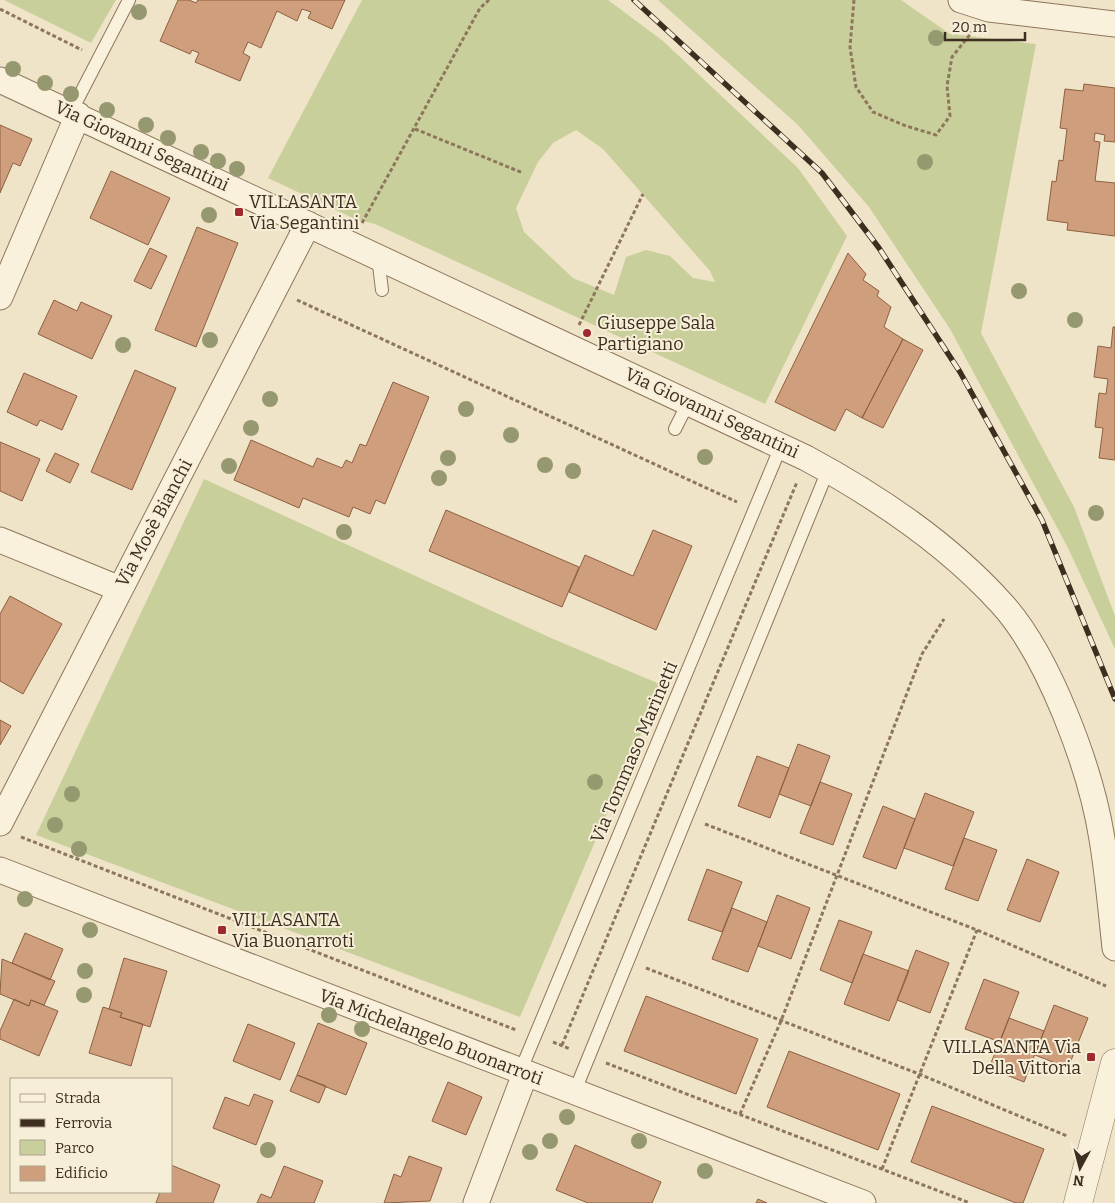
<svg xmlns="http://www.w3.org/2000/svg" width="1115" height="1203" font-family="Bitter,serif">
	<rect width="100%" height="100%" fill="#f0e4c8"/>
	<!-- green -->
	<path fill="#c9cf9b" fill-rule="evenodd" d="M4,0H116L91,43Z
		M362,0H608L663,41L798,168L847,236L765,404L375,224L355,219L268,178ZM576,130L603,149L710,271L715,282L693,278L670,256L646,250L626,257L614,295L573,278L524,232L516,208L538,162L553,143Z
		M658,0H901L950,34L1036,44L981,333L1074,507L1115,616V649L1067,546L950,329L869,207L798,125Z
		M204,479L551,638L662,685L520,1017L36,835Z"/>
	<!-- building -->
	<path fill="#cf9f7d" stroke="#8d5f41" d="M178,0H189L196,3L198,0H345L332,29L308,18L311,12L302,9L297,21L277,11L261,48L248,42L243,53L250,57L240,81L195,62L199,53L192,50L190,54L160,41Z
		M1084,84L1115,88V142L1104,141L1105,135L1095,133L1094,141L1100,142L1095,181L1115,183V236L1067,230L1068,223L1047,220L1052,181L1056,182L1059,160L1063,161L1067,129L1060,128L1065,89L1083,91Z
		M0,125L32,139L20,166L13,163L0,193Z
		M111,171L170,198L148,245L90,218Z
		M197,227L238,243L196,347L155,330Z
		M150,248L167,256L151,289L134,281Z
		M848,253L866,274L863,280L879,291L877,296L891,307L884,327L903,339L862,418L846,409L835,431L775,402Z
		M54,300L77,311L81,302L112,316L92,359L38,334Z
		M1113,327H1115V460L1099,458L1103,428L1095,427L1099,393L1106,394L1108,379L1094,377L1098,346L1111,348Z
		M903,339L923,350L883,428L862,418Z
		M135,370L176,388L132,490L91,472Z
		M24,373L77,396L62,430L40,420L37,426L7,412Z
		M393,382L429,397L385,504L376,500L370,514L353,507L349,517L303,498L299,508L234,480L251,440L313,467L317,458L342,468L346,460L352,463L360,444L366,446Z
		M0,442L40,459L22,501L0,491Z
		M55,453L79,464L70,483L46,471Z
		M446,510L579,567L562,607L429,551Z
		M653,530L692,546L656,630L569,592L585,555L633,576Z
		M10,596L62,624L23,694L0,681V614Z
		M0,720L11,726L0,745Z
		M798,744L830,756L811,806L779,794Z
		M757,756L789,768L770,818L738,806Z
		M820,782L852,794L833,845L800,833Z
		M925,793L974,812L953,866L904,848Z
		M883,806L915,819L896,869L863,857Z
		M964,838L997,850L978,901L945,889Z
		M1027,859L1059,872L1040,922L1007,910Z
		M707,869L742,882L722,932L688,920Z
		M777,895L810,908L791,959L758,946Z
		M732,908L767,922L748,972L712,959Z
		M839,920L872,932L852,983L820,970Z
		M25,933L63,949L50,980L12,963Z
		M916,950L949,963L930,1013L897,1000Z
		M863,954L909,971L889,1021L844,1004Z
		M124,958L167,971L150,1027L120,1017L122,1013L109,1009Z
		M2,959L55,981L44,1005L31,1000L29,1006L0,994Z
		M984,979L1019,992L1000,1042L965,1029Z
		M646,996L758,1039L736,1094L624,1051Z
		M14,999L29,1006L31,1000L58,1011L39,1056L0,1039V1031Z
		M1054,1005L1088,1018L1068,1068L1035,1055Z
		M103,1007L122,1013L120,1017L143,1024L131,1066L89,1053Z
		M1009,1018L1044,1031L1024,1082L989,1068Z
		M318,1023L367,1043L346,1095L297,1075Z
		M248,1024L295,1043L280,1080L233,1061Z
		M789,1051L900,1094L878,1150L767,1107Z
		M297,1075L326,1086L319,1103L290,1091Z
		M448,1082L482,1097L466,1135L432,1121Z
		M254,1094L273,1101L256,1145L213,1128L225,1097L249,1106Z
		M932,1106L1044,1149L1023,1203H1016L911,1162Z
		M575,1145L661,1182L652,1203H588L556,1190Z
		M409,1156L442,1168L430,1201L384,1203L394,1174L401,1177Z
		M171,1165L220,1185L213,1203H156L160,1192H171Z
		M284,1166L323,1181L314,1203H257L261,1194L271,1198Z
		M758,1199L767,1203H756Z"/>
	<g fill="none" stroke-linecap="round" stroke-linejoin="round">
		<!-- service casing -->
		<g stroke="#8d765c" stroke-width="14">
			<path id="service" d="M71,112L129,0
				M378,257L382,290
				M675,429L689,401
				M520,1072L781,446
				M574,1093L828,470"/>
		</g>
		<!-- minor casing -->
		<g stroke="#8d765c" stroke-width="27">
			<path id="minor" d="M961,0L989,9L1115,24
				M0,80L806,458C878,497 947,543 1002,604C1049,656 1091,769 1102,839C1108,875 1111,911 1115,948
				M0,297L78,115
				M0,540L120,589
				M0,823L308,224
				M0,870L863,1203
				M476,1203L525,1074"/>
		</g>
		<!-- tertiary casing -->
		<g stroke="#8d765c" stroke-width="29">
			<path id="tertiary" d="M1078,1203L1115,1063"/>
		</g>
		<!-- path -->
		<path stroke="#8d765c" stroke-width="3" stroke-dasharray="4 2.5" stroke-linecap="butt" d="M854,0L850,47L856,87L873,112L906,126L936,135L950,116L947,86L952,57L972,32
			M0,9L82,50
			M415,129L523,173
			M362,223L480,8L489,0
			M297,300L737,502
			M579,325L643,194
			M705,824L977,930L1106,986
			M21,837L516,1030
			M646,968L919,1074L1067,1136
			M553,1042L570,1049
			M562,1045L797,482
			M606,1063L970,1203
			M740,1114L781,1021L922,654L944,619
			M882,1169L977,930"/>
		<!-- service -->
		<use href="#service" stroke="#faf1dc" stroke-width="12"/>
		<!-- minor -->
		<use href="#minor" stroke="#faf1dc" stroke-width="25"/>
		<!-- tertiary -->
		<use href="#tertiary" stroke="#faf1dc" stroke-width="28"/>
		<!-- rail casing -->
		<g stroke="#3d2e20" stroke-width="5.5">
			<path id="rail" d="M634,0L822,173L879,248L960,372L1042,520L1115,699"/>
		</g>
		<!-- rail -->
		<use href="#rail" stroke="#f7eed8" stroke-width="4" stroke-dasharray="11" stroke-linecap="butt"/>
	</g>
	<!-- trees -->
	<g fill="#96986f">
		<circle cx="139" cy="12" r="8"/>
		<circle cx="936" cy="38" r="8"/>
		<circle cx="13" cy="69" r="8"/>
		<circle cx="45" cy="83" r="8"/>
		<circle cx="71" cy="94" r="8"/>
		<circle cx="107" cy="110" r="8"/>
		<circle cx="146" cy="125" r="8"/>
		<circle cx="168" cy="138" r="8"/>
		<circle cx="201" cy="152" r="8"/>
		<circle cx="218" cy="161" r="8"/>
		<circle cx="925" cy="162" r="8"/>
		<circle cx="237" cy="169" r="8"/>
		<circle cx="209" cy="215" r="8"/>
		<circle cx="1019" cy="291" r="8"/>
		<circle cx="1075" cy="320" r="8"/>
		<circle cx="210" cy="340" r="8"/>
		<circle cx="123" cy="345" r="8"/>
		<circle cx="270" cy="399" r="8"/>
		<circle cx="466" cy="409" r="8"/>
		<circle cx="251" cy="428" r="8"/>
		<circle cx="511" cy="435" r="8"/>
		<circle cx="705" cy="457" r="8"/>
		<circle cx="448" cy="458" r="8"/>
		<circle cx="545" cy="465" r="8"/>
		<circle cx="229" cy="466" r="8"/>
		<circle cx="573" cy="471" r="8"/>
		<circle cx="439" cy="478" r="8"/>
		<circle cx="1096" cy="513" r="8"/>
		<circle cx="344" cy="532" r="8"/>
		<circle cx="595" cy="782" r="8"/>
		<circle cx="72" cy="794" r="8"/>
		<circle cx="55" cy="825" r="8"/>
		<circle cx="79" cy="849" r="8"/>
		<circle cx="25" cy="899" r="8"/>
		<circle cx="90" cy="930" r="8"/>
		<circle cx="85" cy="971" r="8"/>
		<circle cx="84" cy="995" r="8"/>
		<circle cx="329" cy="1015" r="8"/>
		<circle cx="362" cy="1029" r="8"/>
		<circle cx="567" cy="1117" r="8"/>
		<circle cx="550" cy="1141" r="8"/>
		<circle cx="639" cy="1141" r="8"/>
		<circle cx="268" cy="1150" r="8"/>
		<circle cx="530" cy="1152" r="8"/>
		<circle cx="705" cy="1171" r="8"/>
	</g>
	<!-- markers -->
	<g fill="#9e2a2b" stroke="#f7eed8" stroke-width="2">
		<rect x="234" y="207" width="10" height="10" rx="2.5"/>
		<circle cx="587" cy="333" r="5"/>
		<rect x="217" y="925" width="10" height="10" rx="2.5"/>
		<rect x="1086" y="1052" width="10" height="10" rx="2.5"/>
	</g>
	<g text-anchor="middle" stroke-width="4" stroke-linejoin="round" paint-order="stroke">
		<!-- street labels -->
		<g font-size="18" fill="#3d2e20" stroke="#f7eed8">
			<text transform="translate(142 146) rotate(25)" y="6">Via Giovanni Segantini</text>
			<text transform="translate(712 413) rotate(25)" y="6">Via Giovanni Segantini</text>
			<text transform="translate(154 523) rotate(-62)" y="6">Via Mosè Bianchi</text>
			<text transform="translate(634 752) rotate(-67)" y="6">Via Tommaso Marinetti</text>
			<text transform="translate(431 1037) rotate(21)" y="6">Via Michelangelo Buonarroti</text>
		</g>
		<!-- poi labels -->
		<g font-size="18" fill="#3d2e20" stroke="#f7eed8" text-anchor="start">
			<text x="249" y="208">VILLASANTA<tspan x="249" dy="21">Via Segantini</tspan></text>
			<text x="597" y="329">Giuseppe Sala<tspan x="597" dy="21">Partigiano</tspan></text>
			<text x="232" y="926">VILLASANTA<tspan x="232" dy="21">Via Buonarroti</tspan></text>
			<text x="1081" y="1053" text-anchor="end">VILLASANTA Via<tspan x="1081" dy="21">Della Vittoria</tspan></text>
		</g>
	</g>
	<!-- legend -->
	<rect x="10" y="1078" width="162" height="115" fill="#f7eed8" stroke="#ada18e"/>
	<rect x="20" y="1094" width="25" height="8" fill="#faf1dc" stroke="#ada18e"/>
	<text x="55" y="1103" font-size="15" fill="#3d2e20">Strada</text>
	<rect x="20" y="1119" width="25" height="8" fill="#3d2e20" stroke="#ada18e"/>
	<text x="55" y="1128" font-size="15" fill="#3d2e20">Ferrovia</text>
	<rect x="20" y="1140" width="25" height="15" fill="#c9cf9b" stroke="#ada18e"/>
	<text x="55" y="1153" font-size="15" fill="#3d2e20">Parco</text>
	<rect x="20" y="1166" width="25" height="15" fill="#cf9f7d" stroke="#ada18e"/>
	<text x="55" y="1178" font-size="15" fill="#3d2e20">Edificio</text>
	<!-- north arrow -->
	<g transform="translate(1080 1168) rotate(187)" stroke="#f7eed8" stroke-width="4" paint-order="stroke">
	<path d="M0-4L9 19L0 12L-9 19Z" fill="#3d2e20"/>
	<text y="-8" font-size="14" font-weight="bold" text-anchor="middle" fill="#3d2e20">N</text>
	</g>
	<!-- scale -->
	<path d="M945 32v8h80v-8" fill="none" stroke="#3d2e20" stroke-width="2.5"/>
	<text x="952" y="32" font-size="15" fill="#3d2e20" stroke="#f7eed8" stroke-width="4" paint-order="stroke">20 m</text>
</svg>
